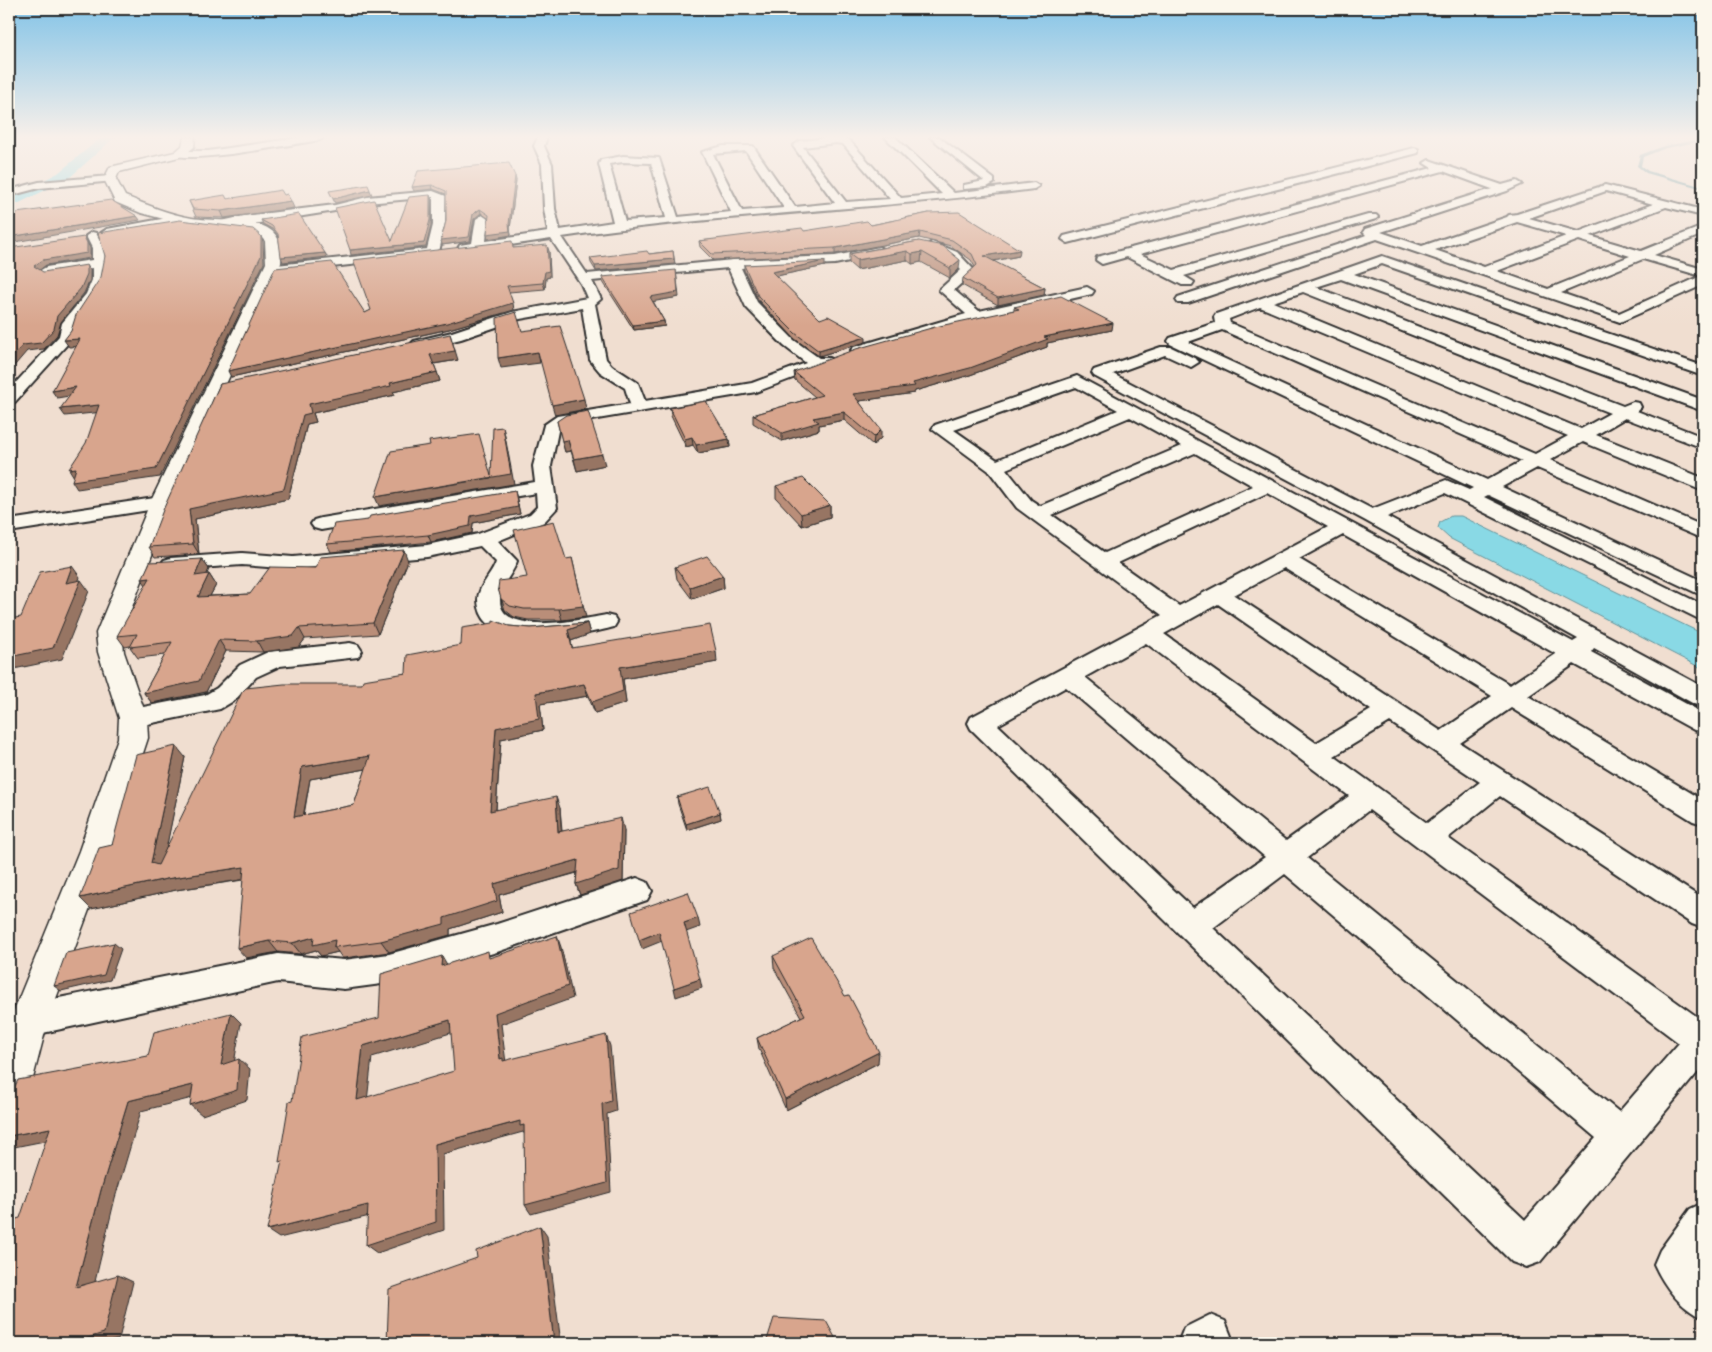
<svg xmlns="http://www.w3.org/2000/svg" width="1712" height="1352" font-family="Kalam,sans-serif">
	<rect width="100%" height="100%" fill="#f0ded0"/>
	<filter id="ink" filterUnits="userSpaceOnUse"><feTurbulence type="fractalNoise" baseFrequency=".02" numOctaves="2"/><feDisplacementMap in="SourceGraphic" scale="10" xChannelSelector="R" yChannelSelector="G"/><feConvolveMatrix kernelMatrix="1 2 1 2 8 2 1 2 1" color-interpolation-filters="sRGB"/></filter>
	<g filter="url(#ink)">
		<!-- water -->
		<path fill="#89d9e5" stroke="#63939b" d="M1451,516H1461L1703,634V669L1449,538L1438,528L1440,522Z"/>
		<g fill="none" stroke-linecap="round" stroke-linejoin="round">
			<!-- stream -->
			<path fill="#63939b" fill-rule="evenodd" d="M1703,139V141L1666,148L1643,157L1641,166L1648,171L1703,187V189L1646,173L1637,166L1640,155L1664,146Z"/>
			<!-- canal -->
			<path fill="#89d9e5" fill-rule="evenodd" d="M102,137H115L68,179L9,208V198L58,173Z"/>
			<!-- street casing -->
			<g stroke="#2b2b2b" stroke-width="4">
				<path id="street" d="M304,137H325L320,140C298,143 186,165 174,154L179,151H208Z
					M538,137H547L544,146L552,164L555,209L560,230L613,222L599,164L601,160L623,156L659,158L678,217L731,212L702,152L723,146H753L795,207L835,203L793,146L800,141L836,137L849,140L901,198L942,194L885,137H895L954,193L1034,183L1039,186L1034,189C877,210 718,214 562,237L587,274L733,260L835,256L879,247L885,251L883,254L835,264L741,268L757,302L794,340L819,358H830L833,361L830,364L756,392L568,424L558,431L551,466L557,508L544,522L498,541L517,561C513,574 500,585 500,599C499,638 584,619 606,615L614,617L617,622L614,627C582,636 480,655 478,600C478,586 492,575 496,562L480,546L427,557L293,569L242,565L171,570L164,568L161,564L164,560L171,558L242,553L293,557L427,545L478,534L530,514L537,507L536,493L321,530L314,528L311,524L314,520L321,518L535,482L533,466L544,425L557,416L630,404L625,388L600,372L590,360L582,308L520,319L461,339L419,349L411,344L414,341L452,332L512,312L587,298L581,284L551,239L464,252L458,248L460,245L472,243L476,219L482,215L488,219L486,241L548,232L544,209L542,164L534,146ZM836,143L843,144L890,199L846,202L803,147ZM746,151L784,208L742,211L713,154ZM623,162L651,163L666,218L625,221L609,164ZM728,268L746,307L784,346L806,363L752,383L645,401L638,383L612,366L606,359L595,304L601,299L592,281Z
					M930,137H939L994,179V183L987,187L964,189V185L984,181Z
					M1414,148L1418,149V153L1068,243L1062,239L1064,236Z
					M1429,160L1502,185L1517,181L1522,184L1507,191L1381,232L1422,246L1507,217L1509,215L1517,214L1605,185L1703,210V216L1666,207L1590,236L1641,251L1703,226V234L1654,255L1703,269V285L1620,322L1377,239L1188,303H1178L1176,300L1178,297L1358,238L1366,235L1363,232L1365,229L1492,189L1443,171L1140,254L1174,270L1368,215H1376L1378,217L1376,219L1184,276L1194,282L1192,285H1182L1127,257L1102,264L1096,260L1097,257L1432,168L1424,163ZM1606,191L1653,204L1578,232L1529,218ZM1517,222L1566,236L1484,267L1435,250ZM1579,240L1630,256L1548,289L1497,271ZM1643,259L1701,276L1619,313L1561,293Z
					M110,176L114,177V181L39,188L9,196V190L39,182Z
					M433,191L446,196L445,225L439,252L433,256L276,273L269,269L276,265L427,249L433,225V197L367,203L335,211L221,229L215,225L217,222L244,216L335,205L367,197Z
					M178,216L182,217V223L107,237L101,233L107,229Z
					M92,232L96,233L104,248L106,280L99,295L76,324L71,340L15,402L9,404V390L59,336L62,323L86,294L92,280V268L46,275L39,271L46,267L92,260V248L86,236Z
					M932,242L957,252L975,271L954,290L979,311L1087,287L1094,291L1092,294L979,320L864,353H854L851,350L854,347L966,314L939,290L961,270L948,257L928,249L926,246Z
					M1382,256L1703,366V376L1382,264L1354,274L1703,400V411L1341,279L1316,287L1623,406L1633,402L1639,403L1641,407L1637,411L1703,437V448L1625,418L1596,435L1703,478V491L1583,442L1550,460L1703,526V539L1537,468L1502,487L1703,581V596L1488,495L1484,497L1703,605V621L1445,493L1387,517L1703,687V707L1694,704L1594,648L1591,652L1703,713V733L1694,730L1574,664L1528,696L1703,800V824L1693,821L1511,708L1460,743L1703,899V928L1692,924L1500,796L1448,838L1703,1021V1066L1540,1262L1526,1267L1512,1262L971,729L968,723L971,717L1162,615L1017,508L989,471L932,429L935,425L1077,376L1573,642L1578,639L1364,520L1094,376L1092,373L1094,370L1161,347H1171L1196,359L1199,362L1191,367L1165,355L1113,374L1372,509L1446,480L1469,490L1473,488L1170,344L1168,341L1170,338L1215,323L1214,317L1216,314ZM1303,292L1610,413L1581,429L1273,302ZM1260,307L1568,436L1535,454L1230,323L1229,319ZM1222,330L1522,461L1487,480L1188,342ZM1076,387L1118,410L997,460L954,430ZM1130,417L1182,446L1040,506L1031,500L1006,469ZM1195,453L1253,486L1105,553L1052,515ZM1267,493L1328,527L1179,606L1118,563ZM1343,535L1556,654L1510,685L1299,559ZM1284,568L1492,696L1441,731L1234,595ZM1218,604L1371,710L1316,743L1164,634ZM1146,643L1349,796L1286,841L1085,677ZM1066,687L1265,857L1193,908L998,725ZM1390,722L1480,782L1427,823L1334,756ZM1369,810L1679,1043L1619,1112L1307,858ZM1285,874L1596,1138L1525,1220L1213,928Z
					M161,497L168,499L171,503L168,507L9,532V520Z
					M350,643L358,645L362,651L358,657L280,666L256,677L235,700L220,709L133,727L124,724L121,718L124,712L133,709L205,695L217,688L240,665L268,652Z
					M637,878L647,882L652,891L647,900L497,952L389,983L344,989L278,982L29,1036L17,1031L13,1020L17,1009L29,1004L278,954L344,960L389,954L497,924Z
					M1703,1203V1255L1698,1262L1703,1268V1318C1681,1309 1664,1286 1654,1264L1660,1250L1690,1209Z
					M1210,1315L1225,1321L1231,1336L1228,1343H1178L1184,1328Z"/>
			</g>
			<!-- secondary casing -->
			<g stroke="#2b2b2b" stroke-width="3">
				<path id="secondary" d="M184,137H195L194,147L183,156L119,172L116,179L125,196C147,205 169,214 192,218C211,221 254,219 269,229C281,236 282,250 281,263L172,503L122,633L124,652L147,718L148,738L111,851L48,1020L29,1094L23,1108L9,1114L10,1020L79,851L118,738L119,718L98,652L96,633L150,503L266,263L265,241L256,233L190,226L141,213L115,202L104,179L110,167L175,152L182,146Z"/>
			</g>
			<!-- street -->
			<use href="#street" fill="#fbf7ec" fill-rule="evenodd"/>
			<!-- secondary -->
			<use href="#secondary" fill="#fbf7ec" fill-rule="evenodd"/>
		</g>
		<!-- wall -->
		<path fill="#ba8e79" stroke="#2b2b2b" fill-rule="evenodd" d="M418,171L516,180L510,229L511,235L488,239L487,234L488,218L481,213L474,219L470,241L442,245L441,240L446,221V194L433,189L414,191Z
			M227,199L294,208L224,218L196,217L189,201Z
			M929,213L1019,256L993,261L1045,288L1044,295L998,305L962,285L963,278L975,267L971,260L951,246L919,238L835,254L713,260L700,247L699,241L871,225Z
			M261,220L325,253L327,257L283,262L278,236L274,230L263,224Z
			M919,241L959,269L950,278L921,262L912,264L907,260L857,270L849,263V254Z
			M513,248L549,251L550,277L546,278L545,289L509,292L514,310L449,329L231,377L365,313Z
			M673,251L675,264L596,271L591,263L590,258L649,254Z
			M744,265L825,266L776,276L820,319L866,342L819,356L795,339L759,301L744,270Z
			M602,277L679,297L653,301L664,321L665,326L634,330L603,282Z
			M1014,307L1112,330L1047,343V347L970,375L915,391L914,393L859,401L881,438L873,445L844,420L819,425V430L782,441L753,423V415L815,397L795,380L794,372L1014,310Z
			M458,360L434,364L440,381L393,392L395,395L313,413L316,422L307,424L288,499L195,519L199,554L155,557L149,547L220,384Z
			M670,408L729,439L730,447L698,453L693,445L686,447L671,416Z
			M557,421L605,465L577,471L571,451L565,452Z
			M776,486L830,505V517L802,526L776,498Z
			M515,491L520,514L473,523L472,533L431,542L331,552L327,544L368,520Z
			M202,559L209,569L206,575L209,574L216,585L210,596L250,594L316,568L408,561L378,634L305,639L299,647L263,652L226,651L206,692L152,703L144,693L165,655L138,658L130,647V646L125,647L117,636Z
			M675,567L723,576L724,588L692,599L677,579Z
			M498,588L586,617L562,620H528L514,617L505,610Z
			M587,623L590,634L571,641L572,648L717,662L623,679L626,703L595,713L588,696L540,704L543,730L501,739L496,810L560,808L562,831L624,830L623,881L580,895L576,884L577,873L499,895L502,912L450,929V935L389,952L344,958H342L338,952L321,956L316,950L301,954L278,952L246,958L243,880L176,890L91,909L112,845L185,757L166,848L362,684L406,673L461,645L509,626L531,628ZM366,769L354,805L304,815L310,779Z
			M677,797L720,813L721,819L687,830L678,804Z
			M773,956L845,996L878,1063L786,1110L759,1049L757,1038L801,1017L774,968Z"/>
		<!-- shaded-wall -->
		<path fill="#977463" stroke="#2b2b2b" d="M515,176L516,180L510,229L511,235L488,239L487,234Z
			M432,185L433,189L414,191L412,187Z
			M370,190L372,195L335,203L333,199Z
			M430,195L431,199V225L426,247L351,255L350,250L424,243Z
			M291,201L294,208L224,218L221,211Z
			M480,209L481,213L474,219L470,241L442,245L441,240Z
			M137,216L140,220L9,243V237Z
			M920,232L919,238L835,254V248Z
			M261,236L263,242L264,263L160,477L77,489L72,481Z
			M87,243L90,248V258L46,265L37,272L34,266L43,260Z
			M547,245L549,251L550,277L546,278L545,289L543,283Z
			M1020,250L1019,256L983,263L984,256Z
			M907,251V260L857,270V260Z
			M922,252L921,262L912,264V254Z
			M325,253L327,257L283,262L281,257Z
			M674,259L675,264L596,271L595,266Z
			M960,260L959,269L950,278V268Z
			M825,261V266L772,277V272Z
			M87,265L90,270V280L84,293L61,322L57,335L44,349L27,351L9,372V361L23,345L57,316Z
			M676,270L679,297L651,302L650,297Z
			M1045,288L1044,295L998,305V298Z
			M513,303L514,310L449,329L231,377L228,371Z
			M664,321L665,326L634,330L633,325Z
			M1113,323L1112,330L1047,343V347L970,375L915,391L914,393L853,402V394L1044,337Z
			M450,334L458,360L433,364L430,355Z
			M866,337V342L819,356V351Z
			M80,339L85,346L69,347L64,340Z
			M538,352L540,363L501,368L498,358Z
			M437,372L440,381L393,392L395,395L313,413L316,422L307,424L288,499L195,519L199,554L193,544L189,509L303,415L309,404L390,383Z
			M76,387L81,394L57,398L52,391Z
			M584,399L586,409L555,415L552,405Z
			M99,405L103,412L65,416L60,409Z
			M844,412V420L819,425V430L782,441V433L813,418Z
			M503,427L505,436L514,484L379,506L375,497L491,478Z
			M881,430V438L873,445L874,437Z
			M692,437L693,445L686,447L685,439Z
			M729,439L730,447L698,453L696,445Z
			M568,440L571,451L565,452L562,441Z
			M602,454L605,465L577,471L574,459Z
			M76,468L74,477L69,469Z
			M515,491L520,514L473,523L472,533L431,542L428,535L471,516Z
			M830,505V517L802,526L801,514Z
			M404,550L408,561L378,634L373,623Z
			M572,558L586,617L562,620L559,609Z
			M202,559L209,569L202,586L195,576Z
			M72,566L80,577L74,594L66,583Z
			M209,574L216,585L204,607L198,597Z
			M723,576L724,588L692,599L690,587Z
			M150,578L149,590L142,579Z
			M81,580L89,591L62,659L9,670V657Z
			M587,623L590,634L571,641L568,630Z
			M299,628L305,639L299,647L263,652L257,641Z
			M219,640L226,651L206,692L152,703L144,693Z
			M716,651L717,662L623,679L626,703L595,713L592,702L620,667Z
			M584,684L588,696L540,704L543,730L501,739L495,822L490,811L496,728L536,693Z
			M176,746L185,757L161,874L151,863Z
			M370,756L377,767L310,779L301,828L294,817L302,767Z
			M556,797L560,808L562,843L558,832Z
			M720,813L721,819L687,830L686,824Z
			M621,818L624,830L623,881L580,895L576,884Z
			M578,860L582,871L499,895L502,912L450,929V935L389,952L381,941L444,918L494,884Z
			M244,867L253,878L176,890L91,909L80,898L166,879Z
			M698,918L700,927L686,932L684,923Z
			M659,932L662,941L642,949L639,940Z
			M557,936L561,947L573,998L501,1024L506,1063L500,1059L495,1013Z
			M314,937L335,940L334,947L338,952L321,956L316,950L301,954L292,943Z
			M269,941L278,952L246,958L237,948Z
			M114,943L121,949L110,980L61,991L54,986Z
			M442,956L449,968L441,966Z
			M700,979L702,988L676,997L674,988Z
			M231,1013L241,1023L232,1075L221,1065Z
			M450,1020L457,1031L372,1057L366,1110L357,1100L363,1046Z
			M606,1035L610,1046L616,1111L607,1114L611,1192L531,1214L525,1205L602,1104Z
			M879,1052L878,1063L786,1110L785,1099Z
			M239,1059L250,1069L247,1100L202,1115L190,1105Z
			M193,1085L204,1095L141,1111L115,1198L92,1294L76,1287L101,1190L128,1101Z
			M520,1121L524,1125L526,1136L523,1132L443,1154L444,1230L377,1253L366,1245L435,1144Z
			M50,1128L65,1137L9,1148V1136Z
			M368,1205L378,1214L279,1238L267,1230Z
			M540,1226L547,1236L561,1343H554Z
			M118,1275L133,1282L119,1339L106,1343H71Z"/>
		<!-- building -->
		<path fill="#d8a58d" stroke="#2b2b2b" fill-rule="evenodd" d="M509,163L515,176L509,224L510,231L487,234L489,215L480,209L473,214L469,237L441,240L446,221V191L432,185L412,187L418,171Z
			M368,185L370,190L333,199L329,191Z
			M281,190L284,195L287,194L291,201L221,211L193,209L189,201L225,195L227,199Z
			M430,195V220L424,243L350,250L335,208L374,200L392,241L409,197Z
			M111,200L137,216L9,237V214Z
			M959,212L1020,250L984,256L1045,288L998,298L963,278L977,265L972,254L952,240L920,232L835,248L712,254L699,241L802,228L804,231L867,221L871,225L929,213Z
			M299,214L325,253L281,257L278,234L272,226L261,220Z
			M180,220L253,229L261,236V256L156,469L72,481L76,468L69,469L86,443L99,405L60,409L76,387L52,391L80,339L64,340L71,331L76,315L101,277L105,256L98,233Z
			M84,237L87,243V253L43,260L34,266L43,272L87,265V274L81,288L57,316L54,329L41,343L23,345L9,361V248Z
			M512,241L513,248L547,245L549,271L545,272L543,283L507,286L513,303L447,323L228,371L275,268L332,262L365,313L371,310L353,260Z
			M919,241L943,246L960,260L950,268L922,252L912,254L907,251L857,260L849,254Z
			M647,251L649,254L673,251L674,259L595,266L590,258Z
			M825,261L772,272L820,319L828,316L866,337L819,351L795,333L758,296L744,265Z
			M676,270L678,292L650,297L664,321L633,325L602,277Z
			M1061,296L1113,323L1044,337L1048,339L970,368L913,383L915,386L853,394L881,430L874,437L844,412L813,418L819,422L782,433L753,415L822,395L794,372L856,349L935,327L1019,309L1014,307Z
			M516,312L522,331L560,326L584,399L552,405L538,352L498,358L497,318Z
			M450,334L455,351L430,355L437,372L390,383L391,386L309,404L311,413L303,415L284,489L189,509L193,544L149,547L163,510L220,384Z
			M706,401L729,439L696,445L692,437L685,439L670,408Z
			M588,411L602,454L574,459L568,440L562,441L557,421L566,415Z
			M503,427L511,474L375,497L391,451L430,445L429,441L479,434L491,476L493,428Z
			M803,478L830,505L801,514L776,486Z
			M515,491L518,507L471,516L470,526L428,535L327,544L334,524L368,520L370,516Z
			M554,521L566,559L572,558L583,606L559,609H524L510,606L501,599L498,588L499,581L527,577L514,530Z
			M404,550L373,623L299,628L293,636L257,641L219,640L199,681L144,693L172,642L130,647L137,634L117,636L150,578L142,579L150,562L202,559L195,576L209,574L198,597L250,594L270,567L316,568L320,557Z
			M707,556L723,576L690,587L675,567Z
			M72,566L66,583L81,580L53,648L9,657V619L21,617L40,572Z
			M493,620L509,626L531,628L587,623L568,630L572,648L710,625L716,651L620,667L623,691L592,702L584,684L536,693L539,719L496,728L490,811L556,797L558,832L621,818L619,870L576,884L578,860L494,884L497,901L444,918V924L381,941L336,947H334L335,940L313,945L314,937L292,943L269,941L237,948L244,867L166,879L80,898L99,848L112,845L136,755L176,746L151,863L158,865L242,692L246,688L284,684H362L363,680L406,673L407,655L461,645L462,628L493,623ZM370,756L354,805L294,817L302,767Z
			M710,787L720,813L686,824L677,797Z
			M688,892L698,918L684,923L700,979L674,988L659,932L639,940L631,912Z
			M557,936L568,986L495,1013L500,1059L503,1058V1061L606,1035L611,1101L602,1104L607,1183L525,1205L524,1125L520,1126V1121L435,1144L436,1222L366,1245L368,1205L267,1230L282,1161L279,1162L289,1102L292,1101L302,1037L379,1018L381,974L442,956L441,966L488,951L489,958ZM450,1020L454,1071L357,1100L363,1046Z
			M811,938L845,996L849,995L879,1052L785,1099L757,1038L805,1015L773,956Z
			M114,943L104,975L54,986L66,953Z
			M231,1013L221,1065L239,1059L237,1090L190,1105L193,1085L128,1101L101,1190L76,1287L118,1275L104,1333L71,1343H9V1221L20,1218L50,1128L9,1136V1098L18,1080L148,1056L154,1032Z
			M540,1226L554,1343H387L389,1289L477,1258L476,1251Z
			M774,1318L826,1321L838,1343H766Z"/>
	</g>
	<!-- sky -->
	<linearGradient id="sky" x2="0" y2="1"><stop stop-color="#82c3e7"/><stop offset="0.42" stop-color="#f8f0ea"/><stop offset="1" stop-color="#f8f0ea" stop-opacity="0"/></linearGradient>
	<rect width="1712" height="326" fill="url(#sky)"/>
	<!-- margin -->
	<rect width="1712" height="1352" fill="none" stroke="#fbf7ec" stroke-width="30"/>
	<rect x="15" y="15" width="1682" height="1322" fill="none" stroke="#2b2b2b" stroke-width="2" filter="url(#ink)"/>
</svg>
